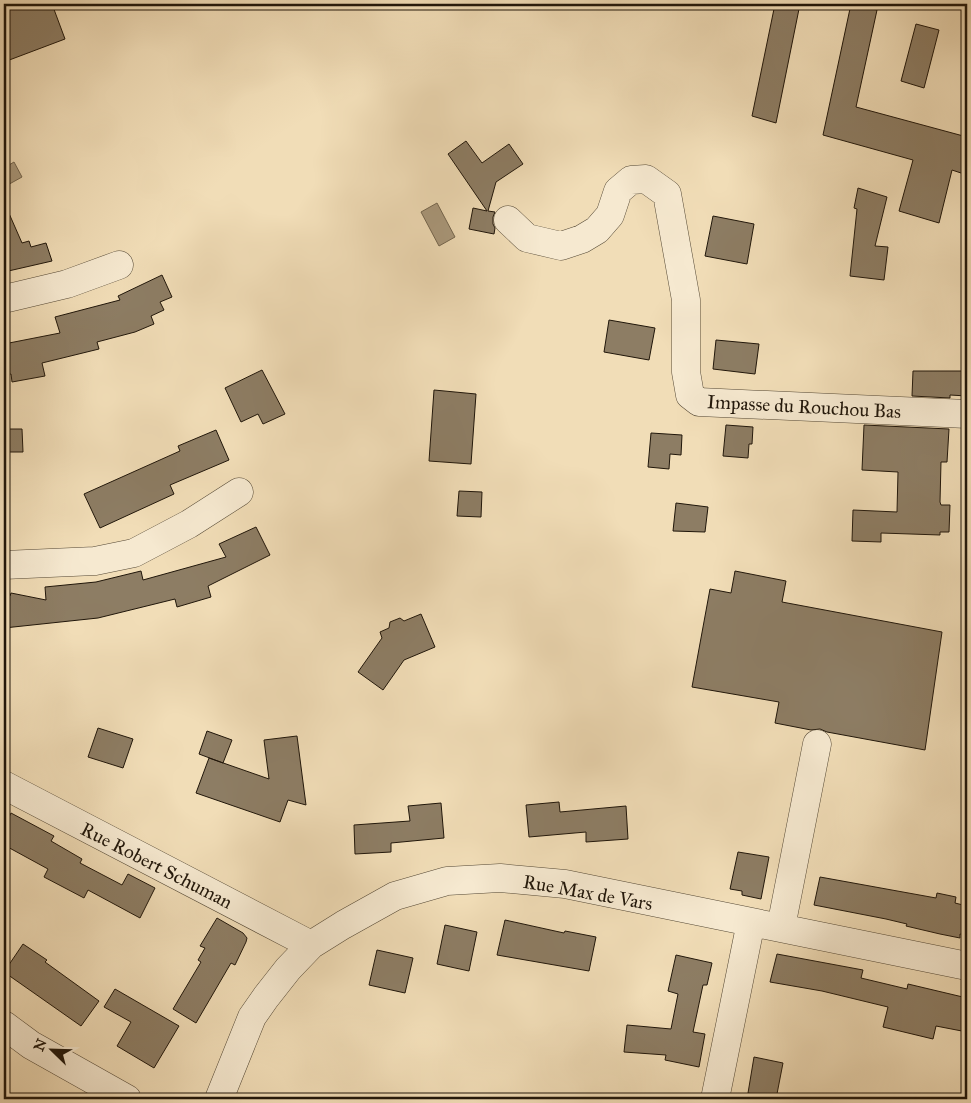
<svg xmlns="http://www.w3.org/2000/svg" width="971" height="1103" font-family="'IM FELL Great Primer',serif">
	<rect width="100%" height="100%" fill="#f1ddb7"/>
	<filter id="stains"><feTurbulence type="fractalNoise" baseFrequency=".004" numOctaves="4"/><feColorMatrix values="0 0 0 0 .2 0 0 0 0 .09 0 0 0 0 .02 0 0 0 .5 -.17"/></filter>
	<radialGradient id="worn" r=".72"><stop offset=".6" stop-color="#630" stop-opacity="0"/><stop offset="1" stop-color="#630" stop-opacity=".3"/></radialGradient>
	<!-- water -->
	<path fill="#aa997c" stroke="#73654e" d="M14,162L22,177L4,187V168Z
		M437,203L455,237L439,246L421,212Z"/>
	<!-- building -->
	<path fill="#8d7d64" stroke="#20160a" d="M4,4H52L65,39L4,62Z
		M775,4H800L776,123L752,116Z
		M851,4L877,10L856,107L967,137V175L952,170L939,223L899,211L913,160L823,135Z
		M916,24L939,30L924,88L901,81Z
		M466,141L482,163L509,144L523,164L496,182L488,211L495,212L493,217V224L495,228L494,234L469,229L473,208L487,211L448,154Z
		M858,188L887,197L875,246L888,247L884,280L850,276L857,209L854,208Z
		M4,202L22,243L29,241L31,247L46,243L52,261L4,272V254H6L4,249Z
		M713,216L754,224L747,264L705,256Z
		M162,275L172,297L160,302L164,310L151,316L154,324L135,332L97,342L99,349L42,363L45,376L12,382L11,374L4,375V344L60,333L55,317L120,300L118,296Z
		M609,320L655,328L649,360L604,352Z
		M716,340L759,344L755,374L713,369Z
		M262,370L285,414L263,424L258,414L241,422L225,388Z
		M913,371H967V396L950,395V398L912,396Z
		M434,390L476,394L471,464L429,461Z
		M726,425L753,427L752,444H749L748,458L723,456Z
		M864,425L949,429L947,462H941L940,502L941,505H950L949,532H940V535L881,533V542L852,541L853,510L897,512L898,472L862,470Z
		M4,429H22L23,452H4Z
		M216,430L229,460L170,485L174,494L100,528L84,494L180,451L178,446Z
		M651,433L682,435L681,455L670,454L669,469L648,467Z
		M459,491L482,492L481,517L457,516Z
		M676,503L708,507L705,532L673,531Z
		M256,527L270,555L208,586L211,597L177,607L175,599L98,618L4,628V595L10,596L11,593L46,600L45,587L96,582L141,571L143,580L226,557L219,544Z
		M735,571L786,581L782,602L942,632L925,750L827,732L820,729L811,730L775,723L779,702L692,687L710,589L731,593Z
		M421,614L435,647L404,660L383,690L358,672L382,638L380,632L389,628L390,622L400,618L404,621Z
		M98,728L133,739L123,768L88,757Z
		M207,731L232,740L223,763L199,754Z
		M297,736L306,805L288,800L280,822L196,793L209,758L269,779L264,740Z
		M559,802L560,812L626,806L628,839L586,842V832L529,837L526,805Z
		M441,803L444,838L391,843V852L355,854L354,825L410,821L408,806Z
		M11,813L54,836L51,841L82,859L80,863L122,885L128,874L155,888L140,918L88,890L84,898L44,877L48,869L4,845V827Z
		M738,852L769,857L761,899L742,895V891L730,889Z
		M820,877L936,898L937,893L956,897L955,903L967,906V918L964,935L960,934V938L940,934L906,926L907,924L886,919L814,905Z
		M217,918L243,933L247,938L246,942L235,965L231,963L196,1023L173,1009L201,962L198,960L205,948L200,946Z
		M505,920L564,933L565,931L596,937L589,971L497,955Z
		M445,925L477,932L469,971L437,964Z
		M23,944L47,960L45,962L99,1001L81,1026L4,972Z
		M377,950L413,958L405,993L369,985Z
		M777,954L863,970L861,978L907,989L908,984L967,998V1032L936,1026L933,1039L883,1027L888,1007L822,991L770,982Z
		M676,955L712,963L707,985H703L693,1032L705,1034L699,1067L665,1060L666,1055L624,1052L627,1025L671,1029L678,994L668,991Z
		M115,989L179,1026L154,1068L117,1046L131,1022L104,1007Z
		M754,1057L783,1063L776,1099L748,1093Z"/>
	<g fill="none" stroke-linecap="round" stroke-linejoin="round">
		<!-- minor casing -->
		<g stroke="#544835" stroke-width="29">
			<path id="minor" d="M508,220L527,238L561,246L582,239L597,230L610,215L618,191L631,180L646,179L667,194L686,300V372L690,395L699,402L967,414
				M4,299L67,284L119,265
				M4,565L95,561L134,553L189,524L239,492
				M4,785L311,945
				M781,927L817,744
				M4,1025L31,1045L127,1099
				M219,1099L252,1017L266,997L288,969L311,945L343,925L395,896L447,881L500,878L565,884L967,966
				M715,1099L751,922"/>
		</g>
		<!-- minor -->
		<use href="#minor" stroke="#f6e9d0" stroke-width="28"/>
	</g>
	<g text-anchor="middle" stroke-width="4" stroke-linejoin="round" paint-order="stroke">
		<!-- street labels -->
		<g font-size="19" fill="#20160a" stroke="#f6e9d0">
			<text transform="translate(804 406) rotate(3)" y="7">Impasse du Rouchou Bas</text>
			<text transform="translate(157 865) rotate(27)" y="7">Rue Robert Schuman</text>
			<text transform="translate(588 892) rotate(10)" y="7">Rue Max de Vars</text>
		</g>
	</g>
	<!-- margin -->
	<rect width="971" height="1103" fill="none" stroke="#f1ddb7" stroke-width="20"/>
	<rect x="5" y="5" width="961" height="1093" fill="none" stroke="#20160a" stroke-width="2.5"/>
	<rect x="10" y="10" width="951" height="1083" fill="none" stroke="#20160a"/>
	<!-- north arrow -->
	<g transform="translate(52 1050) rotate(293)" stroke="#f6e9d0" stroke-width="4" paint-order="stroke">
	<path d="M0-4L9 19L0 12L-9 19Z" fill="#20160a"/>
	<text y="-8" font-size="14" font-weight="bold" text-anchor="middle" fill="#20160a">N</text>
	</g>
	<rect width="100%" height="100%" filter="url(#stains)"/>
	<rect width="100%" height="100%" fill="url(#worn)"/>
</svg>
